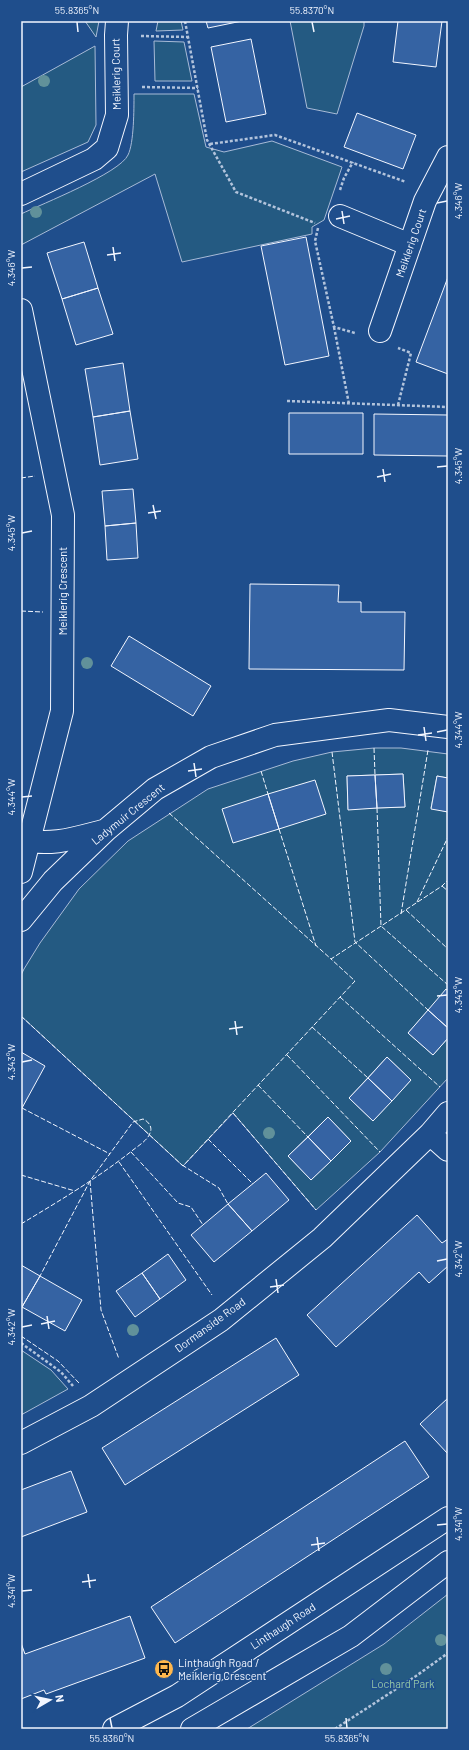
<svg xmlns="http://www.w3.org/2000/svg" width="469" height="1750" font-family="Barlow,sans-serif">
	<rect width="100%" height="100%" fill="#1f4e8c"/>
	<!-- green -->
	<path fill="#245a82" stroke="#a8bbd7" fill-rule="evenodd" d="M85,21H99L96,37Z
		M158,21H181L183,30L156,31Z
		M290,21H364V26L337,114L307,108Z
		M154,41L184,42L192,81H155Z
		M95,46L96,125L88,142L21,172V87Z
		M134,94H194L206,147L224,152L272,141L342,167L324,220L312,227V234L182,262L155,174L21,245V214C42,204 120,173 128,155C134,143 134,109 134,94Z
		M374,748H401L448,754V778L437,776L431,808L448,812V988L408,1033L433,1055L448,1038V1078L380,1152L316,1210L233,1113L183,1166L21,1016V975L24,969L40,943L79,889L128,841L208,789L293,761L332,752ZM403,774L405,807L348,809L347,776ZM387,1057L411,1080L373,1121L349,1098ZM328,1117L351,1141L311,1180L288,1156Z
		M21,1350L51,1370L68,1389L21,1415Z
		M448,1594V1729H247L384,1644Z"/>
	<!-- building -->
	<path fill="#3563a3" stroke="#f2f6ff" d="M206,21H242L208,28Z
		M398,21H442L436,67L393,62Z
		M251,39L266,114L226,122L211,47Z
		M357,113L416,135L403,169L344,147Z
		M306,237L329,356L285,365L261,246Z
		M84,242L98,288L62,299L47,253Z
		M448,277V374L416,362Z
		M98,288L113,334L76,345L62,299Z
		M123,363L130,411L93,417L85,369Z
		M130,411L138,459L100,465L93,417Z
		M289,413H363V454H289Z
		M374,414L448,415V456L374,455Z
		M133,489L136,523L105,526L102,491Z
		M136,523L138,558L107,560L105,526Z
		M250,584L339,585L338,602H361V612H405L404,670L249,669Z
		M129,636L211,686L193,716L111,666Z
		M403,774L405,807L377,808L375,775Z
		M375,775L377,808L348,810L347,776Z
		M437,776L448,778V812L431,809Z
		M315,780L326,814L279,829L268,794Z
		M268,794L279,829L233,843L222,809Z
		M446,989L448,991V1028L428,1010Z
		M428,1010L448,1028V1038L433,1055L408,1033Z
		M21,1052L45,1066L22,1108L21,1107Z
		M387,1057L411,1080L392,1101L368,1078Z
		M368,1078L392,1101L373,1121L349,1098Z
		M328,1117L351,1141L331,1161L308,1137Z
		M308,1137L331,1161L311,1180L288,1156Z
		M266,1173L289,1200L252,1231L228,1204Z
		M228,1204L252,1231L214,1262L191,1235Z
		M417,1215L442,1243L448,1239V1266L429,1283L419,1272L336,1347L307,1315Z
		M168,1254L186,1280L160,1299L142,1273Z
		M21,1265L40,1276L22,1307L21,1306Z
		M142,1273L160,1299L135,1317L116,1291Z
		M40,1276L82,1300L65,1331L22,1307Z
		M276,1338L299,1375L125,1485L102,1448Z
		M448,1398V1454L420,1424Z
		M405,1441L429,1477L175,1643L151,1607Z
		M71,1471L87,1512L21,1537V1490Z
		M130,1616L145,1658L46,1694L44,1690L21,1699V1643L25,1654Z"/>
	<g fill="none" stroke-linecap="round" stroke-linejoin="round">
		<!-- street casing -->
		<g stroke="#f2f6ff" stroke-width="24">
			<path id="street" d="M21,194L94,159L107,148L117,115L116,35L117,21
				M340,216L410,245
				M21,310L63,515L62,711L21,872
				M380,331L425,201L448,157
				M21,839C49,847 76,838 103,831
				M21,920L53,881L106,830L155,789L211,757L275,735L389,720L448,727
				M430,1134L448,1150
				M21,1443L91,1406L221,1320L322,1238L430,1134L448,1113"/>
		</g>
		<!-- secondary casing -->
		<g stroke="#f2f6ff" stroke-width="24">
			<path id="secondary" d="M114,1729L177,1696L448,1518
				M192,1729L351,1636L448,1562"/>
		</g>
		<!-- path -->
		<path stroke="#b3c4dc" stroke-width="2.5" stroke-dasharray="3 2" stroke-linecap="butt" d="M185,21L207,140L236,192L315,223
			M141,36L188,37
			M142,87L198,88
			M210,144L275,135L406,182
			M340,190L344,178L353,162
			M318,228L315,241L334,327L355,333
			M334,327L349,404
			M287,401L448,407
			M398,405L411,353L398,348
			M21,1343L61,1372L73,1386
			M335,1729L416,1676L448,1653"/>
		<!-- street -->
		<use href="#street" stroke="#1f4e8c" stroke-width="22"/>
		<!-- secondary -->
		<use href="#secondary" stroke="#1f4e8c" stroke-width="22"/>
		<!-- fence -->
		<path stroke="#f2f6ff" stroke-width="1" stroke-dasharray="5 2" stroke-linecap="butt" d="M21,478L35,476
			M21,611L43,612
			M374,748L375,775
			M332,752L355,942L428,1010
			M261,771L268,794
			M377,808L381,926L448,985
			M169,813L331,959L442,886L448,880
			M279,829L316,946
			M442,886L448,891
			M417,902L448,837
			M406,910L448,949
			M401,914L428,750
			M340,997L440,1087
			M21,1016L183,1166L355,981L331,959
			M312,1027L368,1078
			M287,1055L380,1152
			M258,1085L308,1137
			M22,1108L110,1154
			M233,1113L316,1210
			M208,1139L253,1184
			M131,1152L178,1203L191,1207L203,1225
			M119,1162L212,1295
			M182,1165L219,1188L228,1204
			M21,1175L75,1191
			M90,1181L101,1310L119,1359
			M21,1224C59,1201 98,1178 133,1150C138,1146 148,1140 150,1133C153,1127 148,1121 143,1119L133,1122L90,1181L40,1276
			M21,1336L58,1361L79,1383"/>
	</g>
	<!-- trees -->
	<g fill="#61919a">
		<circle cx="44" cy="81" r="6"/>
		<circle cx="36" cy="212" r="6"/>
		<circle cx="87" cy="663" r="6"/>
		<circle cx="269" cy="1133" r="6"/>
		<circle cx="133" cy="1330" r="6"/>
		<circle cx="441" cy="1640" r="6"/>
		<circle cx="386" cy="1669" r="6"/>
	</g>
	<!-- ticks -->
	<path fill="none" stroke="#f2f6ff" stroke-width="1.5" d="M77,22L78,32M312,22L314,32M437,203L447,201M342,211L344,224M336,219L350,216M113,247L115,261M107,255L121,253M22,268L32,267M437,467L447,466M383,469L385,482M377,477L391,474M153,505L156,519M148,513L161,511M22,533L32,531M424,727L426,741M437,732L447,730M418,735L432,733M194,763L196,777M188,771L202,769M22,797L32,796M437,996L447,995M235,1021L237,1035M229,1029L243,1027M22,1062L32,1060M437,1261L447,1259M276,1279L278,1293M270,1287L284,1285M47,1316L49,1329M41,1324L55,1321M22,1327L32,1325M437,1525L447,1524M317,1537L319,1551M311,1545L325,1543M88,1574L90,1588M82,1582L96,1580M22,1591L32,1590M110,1718L112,1728M346,1718L347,1728"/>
	<!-- icons -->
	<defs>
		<g id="bus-disc" transform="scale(1)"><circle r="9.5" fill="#ffb74d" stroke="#1f4e8c"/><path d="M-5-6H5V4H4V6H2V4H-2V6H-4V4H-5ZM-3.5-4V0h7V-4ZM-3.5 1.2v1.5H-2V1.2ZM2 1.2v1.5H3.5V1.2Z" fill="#111"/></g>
	</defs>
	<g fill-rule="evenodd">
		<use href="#bus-disc" x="164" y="1669"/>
	</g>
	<g text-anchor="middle" stroke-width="3" stroke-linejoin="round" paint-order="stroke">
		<!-- street labels -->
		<g font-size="11" fill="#f2f6ff" stroke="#1f4e8c">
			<text transform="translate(116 74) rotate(-91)" y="4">Meiklerig Court</text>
			<text transform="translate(411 243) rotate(-71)" y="4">Meiklerig Court</text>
			<text transform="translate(63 591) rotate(-90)" y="4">Meiklerig Crescent</text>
			<text transform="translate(128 814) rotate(-39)" y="4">Ladymuir Crescent</text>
			<text transform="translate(210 1325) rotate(-36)" y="4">Dormanside Road</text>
			<text transform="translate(283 1626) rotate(-33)" y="4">Linthaugh Road</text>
		</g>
		<!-- poi labels -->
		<g font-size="11" fill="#f2f6ff" stroke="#1f4e8c" text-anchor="start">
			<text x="178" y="1667">Linthaugh Road /<tspan x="178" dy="13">Meiklerig Crescent</tspan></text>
		</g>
		<!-- park labels -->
		<g font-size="11" fill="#97c8a6" stroke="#1f4e8c">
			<text x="403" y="1688">Lochard Park</text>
		</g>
	</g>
	<!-- border -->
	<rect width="469" height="1750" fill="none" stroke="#1f4e8c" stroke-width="44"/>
	<!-- north arrow -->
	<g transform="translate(50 1700) rotate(81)" stroke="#1f4e8c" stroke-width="3" paint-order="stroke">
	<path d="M0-3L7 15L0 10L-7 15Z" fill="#f2f6ff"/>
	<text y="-6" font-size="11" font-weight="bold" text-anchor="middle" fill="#f2f6ff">N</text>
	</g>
	<rect x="22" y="22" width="425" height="1706" fill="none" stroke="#f2f6ff" stroke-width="1.5"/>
	<g font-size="10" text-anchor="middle" fill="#f2f6ff">
		<text x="77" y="14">55.8365°N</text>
		<text x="312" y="14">55.8370°N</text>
		<text transform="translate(458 201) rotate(-90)" y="4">4.346°W</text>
		<text transform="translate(11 268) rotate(-90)" y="4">4.346°W</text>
		<text transform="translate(458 466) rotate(-90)" y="4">4.345°W</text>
		<text transform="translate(11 533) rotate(-90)" y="4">4.345°W</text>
		<text transform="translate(458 730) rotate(-90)" y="4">4.344°W</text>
		<text transform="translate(11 797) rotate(-90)" y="4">4.344°W</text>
		<text transform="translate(458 995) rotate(-90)" y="4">4.343°W</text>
		<text transform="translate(11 1062) rotate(-90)" y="4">4.343°W</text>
		<text transform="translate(458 1259) rotate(-90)" y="4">4.342°W</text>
		<text transform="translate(11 1327) rotate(-90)" y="4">4.342°W</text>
		<text transform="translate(458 1524) rotate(-90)" y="4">4.341°W</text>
		<text transform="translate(11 1591) rotate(-90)" y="4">4.341°W</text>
		<text x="112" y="1742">55.8360°N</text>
		<text x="347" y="1742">55.8365°N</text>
	</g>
</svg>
